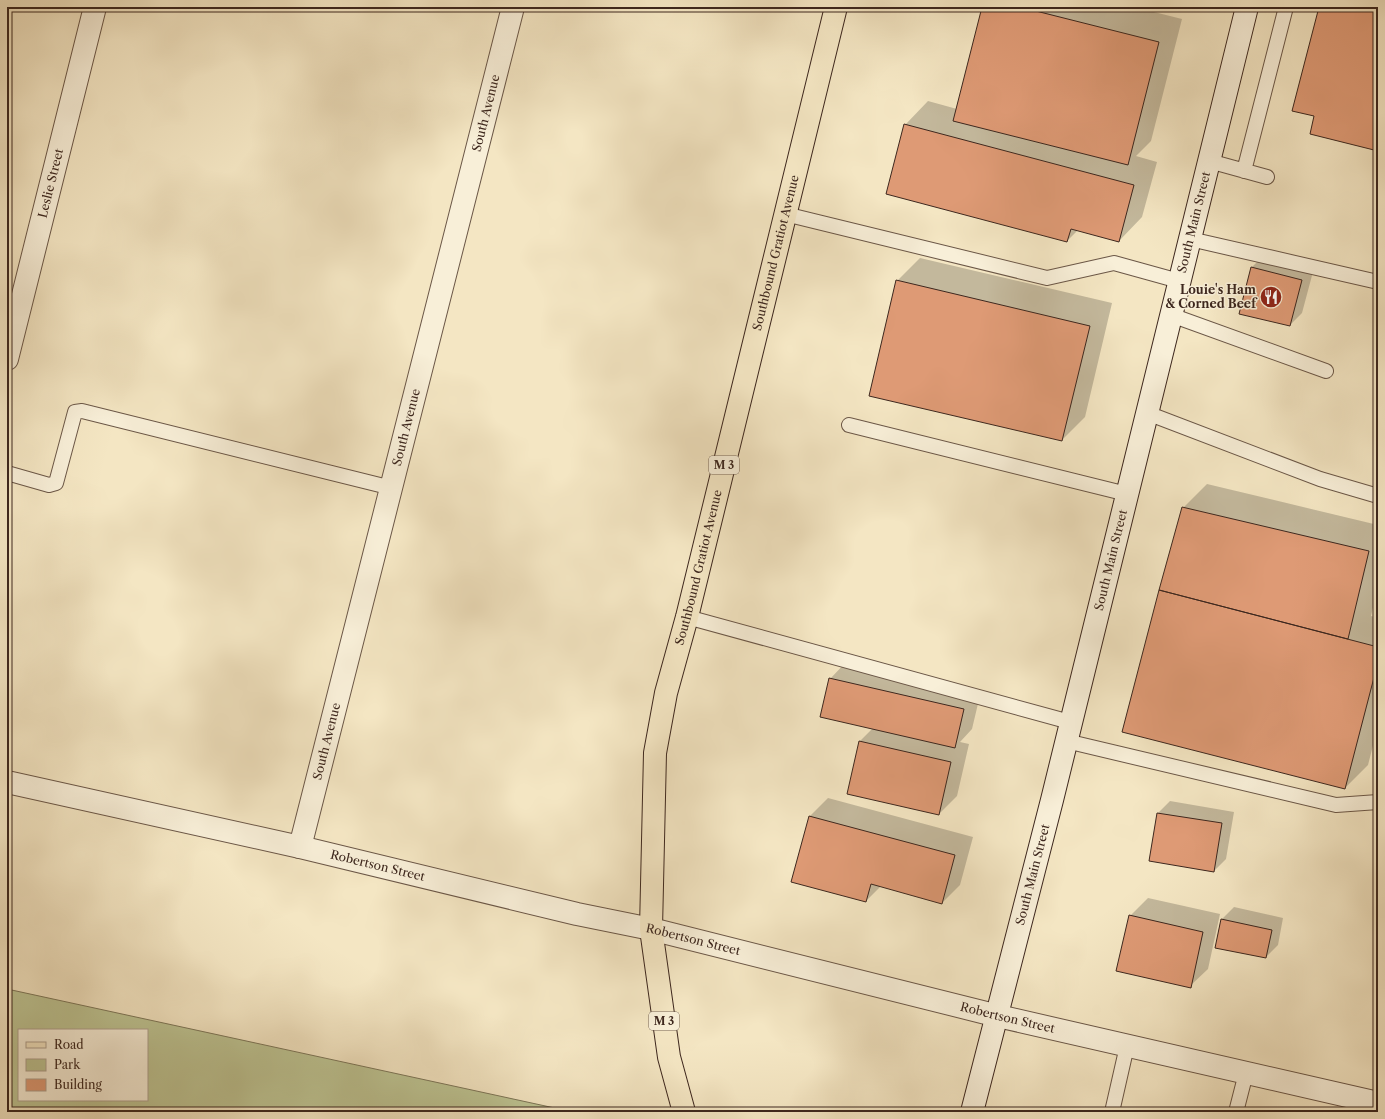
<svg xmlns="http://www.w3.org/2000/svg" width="1385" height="1119" font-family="'Libre Caslon Text',serif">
	<rect width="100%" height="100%" fill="#f4e6c3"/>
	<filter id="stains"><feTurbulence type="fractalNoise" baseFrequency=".005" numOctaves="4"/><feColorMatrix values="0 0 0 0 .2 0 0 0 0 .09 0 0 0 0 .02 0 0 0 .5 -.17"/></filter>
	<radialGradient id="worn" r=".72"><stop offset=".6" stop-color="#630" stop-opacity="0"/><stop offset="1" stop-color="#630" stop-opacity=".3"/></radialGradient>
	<!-- green -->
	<path fill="#bdc493" stroke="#7d7658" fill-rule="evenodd" d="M7,989L573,1112H7ZM19,1030H147V1100H19Z"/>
	<!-- shadow -->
	<path fill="#0003" d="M983,7H1134L1182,19L1151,141L1136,156L1157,162L1142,217L1119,241L1078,230L1067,241L905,125L928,101L957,109Z
		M1264,255L1314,268L1302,313L1290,325L1252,267Z
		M920,258L1112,303L1085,417L1062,440L897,281Z
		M1207,484L1378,525V586L1371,616L1378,618V726L1368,765L1345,788L1124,731L1160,590L1183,508Z
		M847,661L981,691L972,729L960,742L969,744L957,796L939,814L860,741L873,728L830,679Z
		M828,798L973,837L960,885L942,903L881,886L866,901L792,881L810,816Z
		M1170,801L1234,812L1226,859L1214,871L1150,860L1158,813Z
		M1148,898L1220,914L1208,969L1190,986L1130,916Z
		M1234,907L1283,918L1278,945L1266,957L1222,919Z"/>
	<!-- building -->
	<path fill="#de9a75" stroke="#3d271e" d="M982,7H1020L1159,42L1128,165L953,121Z
		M1319,7H1378V151L1310,134L1314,116L1292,111Z
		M904,124L1134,185L1119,242L1071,229L1067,242L886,194Z
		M1251,267L1302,280L1290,326L1239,314Z
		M896,280L1090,326L1062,441L869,396Z
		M1182,507L1369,551L1348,639L1159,590Z
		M1159,590L1378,647V662L1345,789L1122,732Z
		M829,678L964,709L955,748L820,717Z
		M859,741L951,762L939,815L847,794Z
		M1157,813L1222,823L1214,872L1149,861Z
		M809,816L955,855L942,904L871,884L866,902L791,882Z
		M1129,915L1203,932L1191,988L1116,971Z
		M1221,919L1272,930L1266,958L1215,948Z"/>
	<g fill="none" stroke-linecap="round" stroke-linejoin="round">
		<!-- lane casing -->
		<g stroke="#6b5747" stroke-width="16">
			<path id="lane" d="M1209,161L1267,177
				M1244,171L1286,7
				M785,214L1047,278L1114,263L1179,281
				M1190,239L1378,282
				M1171,315L1326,371
				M1147,413L1320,479L1378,496
				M849,425L1127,494
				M7,473L49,485L56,483L75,412L82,411L392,488
				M687,617L1070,722
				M1066,741L1336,805L1378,802
				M1112,1112L1127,1046
				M1236,1112L1246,1073"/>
		</g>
		<!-- street casing -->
		<g stroke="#6b5747" stroke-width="24">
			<g id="street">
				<path id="s1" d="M7,359L95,7"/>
				<path id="s2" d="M7,782L300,847L577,914L651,929L998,1016L1378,1103"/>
				<path id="s3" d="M300,847L513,7"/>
			</g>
		</g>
		<!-- secondary casing -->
		<g stroke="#3d271e" stroke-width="24">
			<g id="secondary">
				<path id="s4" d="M972,1112L1052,800L1247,7"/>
			</g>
		</g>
		<!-- primary casing -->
		<g stroke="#3d271e" stroke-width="24">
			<g id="primary">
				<path id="s5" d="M684,1112L669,1057L651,929L655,753L666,693L687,617L836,7"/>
			</g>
		</g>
		<!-- lane -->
		<use href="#lane" stroke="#f8efd8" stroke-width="14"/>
		<!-- street -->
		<use href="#street" stroke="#f8efd8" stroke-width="22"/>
		<!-- secondary -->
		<use href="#secondary" stroke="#f8efd8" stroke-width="22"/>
		<!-- primary -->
		<use href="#primary" stroke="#f4e6c3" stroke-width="22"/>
	</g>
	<!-- icons -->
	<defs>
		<g id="restaurant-disc" transform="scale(1.15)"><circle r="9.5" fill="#8f2418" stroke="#f8efd8"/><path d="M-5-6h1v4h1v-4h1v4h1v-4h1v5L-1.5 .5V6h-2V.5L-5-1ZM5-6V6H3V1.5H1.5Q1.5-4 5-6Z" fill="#fff"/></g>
	</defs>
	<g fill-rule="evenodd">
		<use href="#restaurant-disc" x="1271" y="297"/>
	</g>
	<g text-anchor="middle" stroke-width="3" stroke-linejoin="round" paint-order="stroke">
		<!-- shield labels -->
		<g fill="#f8efd8" stroke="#756356" stroke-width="1">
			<rect x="709" y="456" width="30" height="18" rx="3"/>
			<rect x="649" y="1012" width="30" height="18" rx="3"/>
		</g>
		<g font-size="11" font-weight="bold" fill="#3d271e">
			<text x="724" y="469">M 3</text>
			<text x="664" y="1025">M 3</text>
		</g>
		<!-- street labels -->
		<g font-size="12" fill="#3d271e" stroke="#f8efd8">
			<text dy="4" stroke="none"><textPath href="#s3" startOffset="757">South Avenue</textPath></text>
			<text dy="4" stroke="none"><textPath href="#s1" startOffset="181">Leslie Street</textPath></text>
			<text dy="4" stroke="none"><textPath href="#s4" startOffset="917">South Main Street</textPath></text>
			<text dy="4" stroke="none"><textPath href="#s5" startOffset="877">Southbound Gratiot Avenue</textPath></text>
			<text dy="4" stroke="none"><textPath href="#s3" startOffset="433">South Avenue</textPath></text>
			<text dy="4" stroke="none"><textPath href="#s4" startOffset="569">South Main Street</textPath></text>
			<text dy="4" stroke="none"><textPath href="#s5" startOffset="553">Southbound Gratiot Avenue</textPath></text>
			<text dy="4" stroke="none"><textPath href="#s3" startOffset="109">South Avenue</textPath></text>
			<text dy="4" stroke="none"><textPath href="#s2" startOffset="380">Robertson Street</textPath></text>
			<text dy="4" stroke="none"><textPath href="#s4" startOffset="245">South Main Street</textPath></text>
			<text dy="4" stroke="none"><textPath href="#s2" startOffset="704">Robertson Street</textPath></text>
			<text dy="4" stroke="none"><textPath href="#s2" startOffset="1028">Robertson Street</textPath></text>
		</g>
		<!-- poi labels -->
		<g font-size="12" font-weight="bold" fill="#3d271e" stroke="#f8efd8" text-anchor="end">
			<text x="1256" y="294">Louie's Ham<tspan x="1256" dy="14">&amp; Corned Beef</tspan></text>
		</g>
	</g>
	<!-- margin -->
	<rect width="1385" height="1119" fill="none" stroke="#f4e6c3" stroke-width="24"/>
	<rect x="8" y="8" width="1369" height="1103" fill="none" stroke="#3d271e" stroke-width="2"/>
	<rect x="12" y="12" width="1361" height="1095" fill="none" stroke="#3d271e"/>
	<!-- legend -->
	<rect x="18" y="1029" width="130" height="72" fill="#f8efd8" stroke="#ad9f8e"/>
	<rect x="26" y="1042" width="20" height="6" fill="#f4e6c3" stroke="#ad9f8e"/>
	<text x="54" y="1049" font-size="12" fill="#3d271e">Road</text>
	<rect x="26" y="1059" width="20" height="12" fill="#bdc493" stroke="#ad9f8e"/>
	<text x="54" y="1069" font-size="12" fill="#3d271e">Park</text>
	<rect x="26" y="1079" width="20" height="12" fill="#de9a75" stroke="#ad9f8e"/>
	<text x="54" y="1089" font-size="12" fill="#3d271e">Building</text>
	<rect width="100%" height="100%" filter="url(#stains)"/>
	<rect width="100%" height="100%" fill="url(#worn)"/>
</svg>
